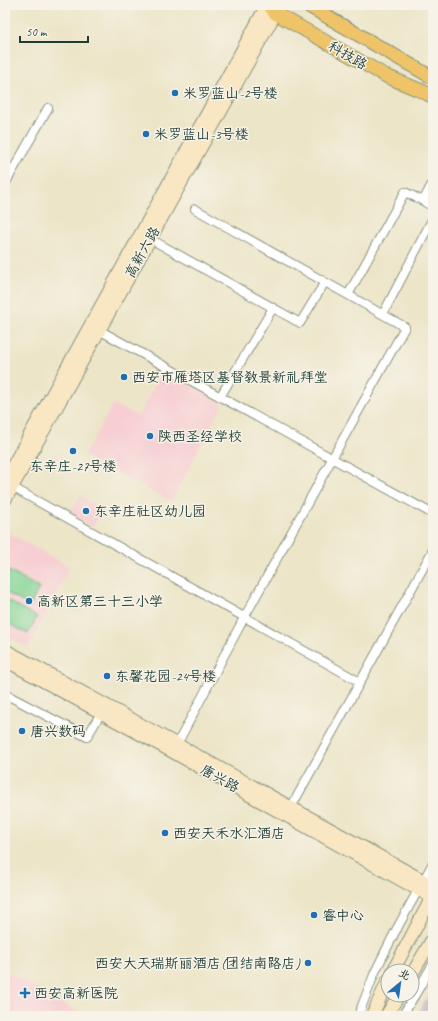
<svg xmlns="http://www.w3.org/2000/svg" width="438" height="1021" font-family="Caveat,'LXGW WenKai TC',sans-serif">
	<rect width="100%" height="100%" fill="#f7f3e8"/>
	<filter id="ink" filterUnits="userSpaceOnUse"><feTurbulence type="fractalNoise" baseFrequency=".025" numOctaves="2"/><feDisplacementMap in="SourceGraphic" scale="8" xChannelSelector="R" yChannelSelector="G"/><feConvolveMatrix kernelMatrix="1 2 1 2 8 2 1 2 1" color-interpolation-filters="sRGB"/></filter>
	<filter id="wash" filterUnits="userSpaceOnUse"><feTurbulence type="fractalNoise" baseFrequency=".012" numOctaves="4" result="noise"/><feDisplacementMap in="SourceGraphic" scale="16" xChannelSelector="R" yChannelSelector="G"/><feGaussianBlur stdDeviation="0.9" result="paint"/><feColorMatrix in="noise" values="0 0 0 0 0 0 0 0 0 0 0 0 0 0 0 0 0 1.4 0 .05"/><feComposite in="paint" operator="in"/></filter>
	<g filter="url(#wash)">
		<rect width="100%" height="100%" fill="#ece5c8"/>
		<!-- built -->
		<path fill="#f7cfd3" d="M163,370L223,404L171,501L84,456L113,404L138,416Z
			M80,496L103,509L93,527L69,514Z
			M5,531L70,567L28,648L5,635Z
			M5,971L86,1016H5Z"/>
		<!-- industrial -->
		<path fill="#d2bdc7" d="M433,987V1016H416Z"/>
		<!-- green -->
		<path fill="#85d595" stroke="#528964" d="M9,571L39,588L30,606L5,592V578Z
			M5,599L37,617L28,634L5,622Z"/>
	</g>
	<g filter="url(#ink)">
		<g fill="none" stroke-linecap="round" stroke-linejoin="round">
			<!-- street casing -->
			<g stroke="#86917e" stroke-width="10">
				<path id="street" d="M433,182L423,201L433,207
					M5,184L48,108
					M147,237L300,323L325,282
					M348,295L405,192L423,201
					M383,314L433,218
					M99,330L433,514
					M220,397L273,308
					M12,487L360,682
					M5,694L87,737L101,713
					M175,748L244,618L405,327L195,209
					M289,811L433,550
					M358,1016L375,972L395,932L433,863
					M402,1016L415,995L433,964"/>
			</g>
			<!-- secondary casing -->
			<g stroke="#86917e" stroke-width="14">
				<path id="secondary" d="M5,480L267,5
					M5,500L280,5
					M5,650C148,728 290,807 433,886
					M5,660L173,752L433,898
					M393,971L433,895
					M412,974L433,938
					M372,1016L388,980
					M386,1016L399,995"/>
			</g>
			<!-- primary casing -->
			<g stroke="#86917e" stroke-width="15">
				<path id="primary" d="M268,5L275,13L386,76L424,92L433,97
					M307,5L433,78"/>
			</g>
			<!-- street -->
			<use href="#street" stroke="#fff" stroke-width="8"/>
			<!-- secondary -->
			<use href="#secondary" stroke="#f9e7c3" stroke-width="12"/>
			<!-- primary -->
			<use href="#primary" stroke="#efc469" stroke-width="13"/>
		</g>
	</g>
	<!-- markers -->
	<g fill="#1f6fb2" stroke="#f7f3e8" stroke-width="1.5">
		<circle cx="175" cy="93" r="4"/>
		<circle cx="146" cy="134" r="4"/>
		<circle cx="124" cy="377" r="4"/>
		<circle cx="150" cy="436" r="4"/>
		<circle cx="73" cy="451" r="4"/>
		<circle cx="86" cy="511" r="4"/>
		<circle cx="29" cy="601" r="4"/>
		<circle cx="107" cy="676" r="4"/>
		<circle cx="22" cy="731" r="4"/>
		<circle cx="165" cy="833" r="4"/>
		<circle cx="314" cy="915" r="4"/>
		<circle cx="308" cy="963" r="4"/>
		<path d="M23 987h4v4h4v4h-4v4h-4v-4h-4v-4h4z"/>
	</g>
	<g text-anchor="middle" stroke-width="3" stroke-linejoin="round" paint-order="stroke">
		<!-- street labels -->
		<g font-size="14" fill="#1f3d34" stroke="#f7f3e8">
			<text transform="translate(348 55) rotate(30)" y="5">科技路</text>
			<text transform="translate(142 252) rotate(-61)" y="5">高新六路</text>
			<text transform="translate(220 778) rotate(29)" y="5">唐兴路</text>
		</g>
		<!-- poi labels -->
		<g font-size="14" fill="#1f3d34" stroke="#f7f3e8" text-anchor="start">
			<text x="183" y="98">米罗蓝山-2号楼</text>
			<text x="154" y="139">米罗蓝山-3号楼</text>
			<text x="132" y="382">西安市雁塔区基督教景新礼拜堂</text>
			<text x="158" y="441">陕西圣经学校</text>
			<text x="73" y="471" text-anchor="middle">东辛庄-27号楼</text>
			<text x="94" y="516">东辛庄社区幼儿园</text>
			<text x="37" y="606">高新区第三十三小学</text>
			<text x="115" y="681">东馨花园-24号楼</text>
			<text x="30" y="736">唐兴数码</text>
			<text x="173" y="838">西安天禾水汇酒店</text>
			<text x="322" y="920">睿中心</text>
			<text x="300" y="968" text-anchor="end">西安大天瑞斯丽酒店(团结南路店)</text>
			<text x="34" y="998">西安高新医院</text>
		</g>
	</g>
	<!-- margin -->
	<rect width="438" height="1021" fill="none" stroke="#f7f3e8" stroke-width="20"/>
	<!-- north arrow -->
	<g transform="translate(400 983) rotate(29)"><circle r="19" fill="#f7f3e8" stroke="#a1aaa0"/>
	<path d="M0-3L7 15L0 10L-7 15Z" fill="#1f6fb2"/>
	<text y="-6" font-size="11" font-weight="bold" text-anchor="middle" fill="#1f3d34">北</text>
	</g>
	<!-- scale -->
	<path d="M20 36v6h68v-6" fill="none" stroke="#1f3d34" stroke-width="2"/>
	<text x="26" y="36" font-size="12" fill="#1f3d34" stroke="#f7f3e8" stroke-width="3" paint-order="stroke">50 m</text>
</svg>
